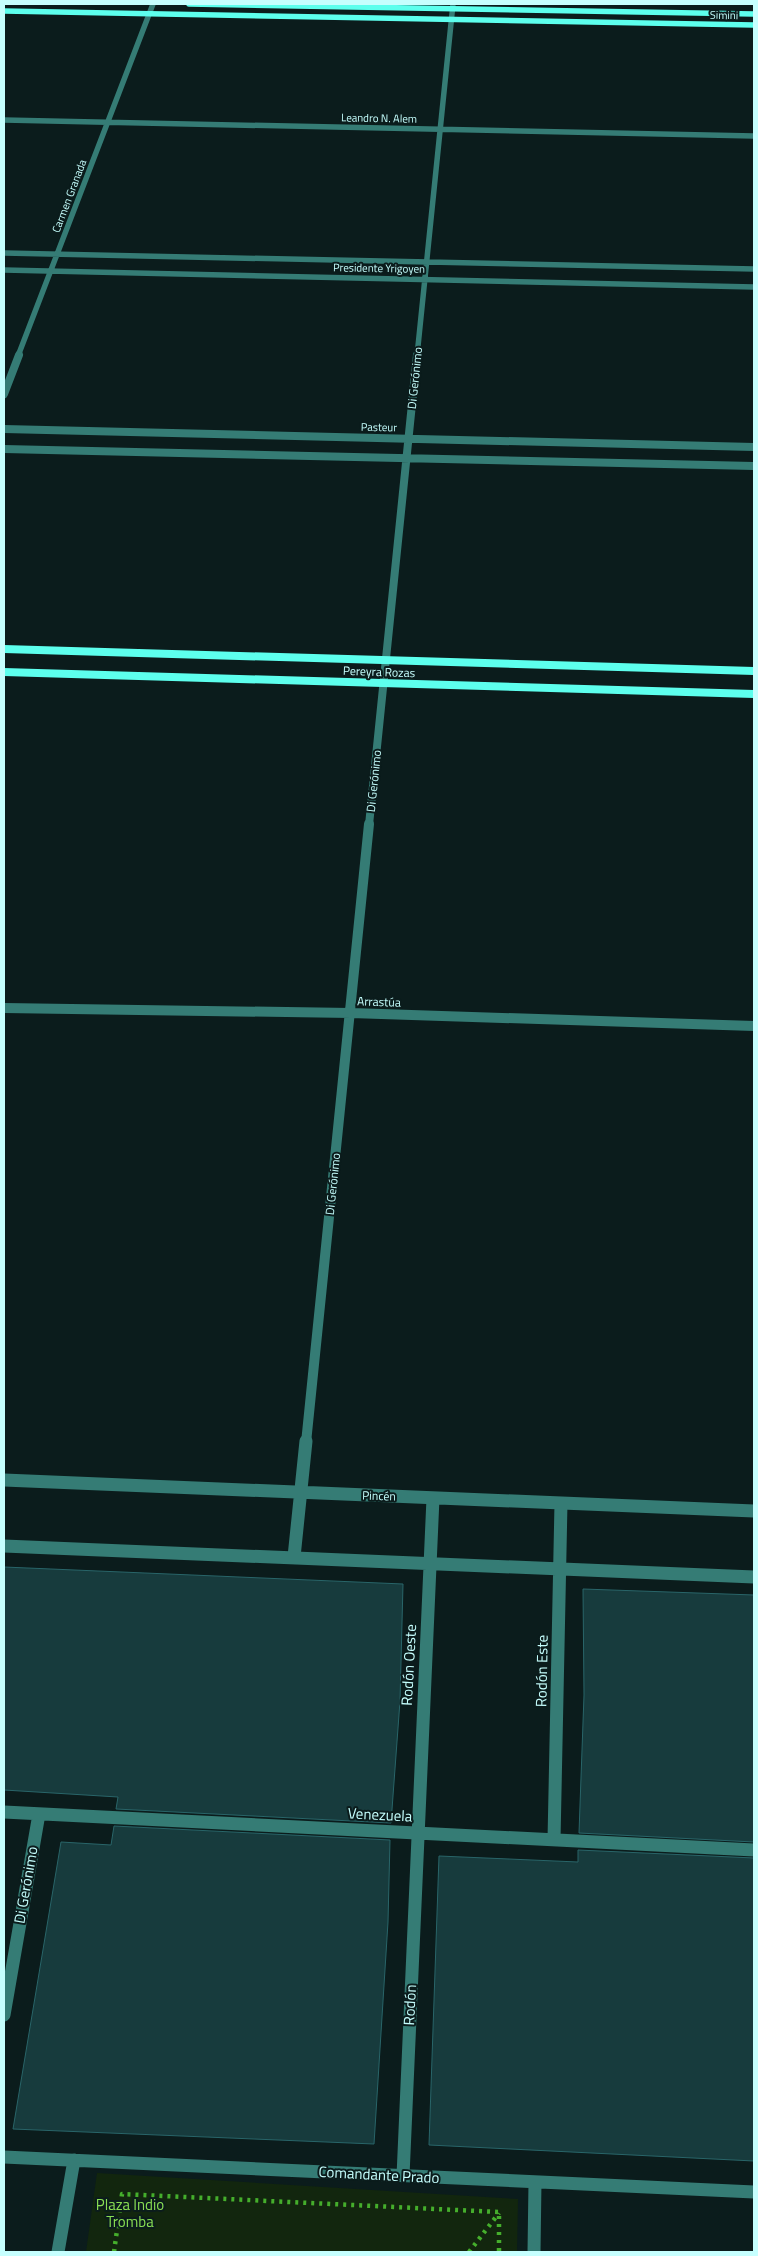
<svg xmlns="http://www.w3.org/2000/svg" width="758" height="2256" font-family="'Titillium Web',sans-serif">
	<rect width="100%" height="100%" fill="#0b1c1c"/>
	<!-- green -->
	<path fill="#12260e" d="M97,2173L518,2199L517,2252H86Z"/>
	<!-- building -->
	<path fill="#173b3d" stroke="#296569" d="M4,1567L403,1584L400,1701L391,1823L116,1809L118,1797L4,1790Z
		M583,1589L754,1595V1842L579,1833L584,1695Z
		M114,1826L390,1840L388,1922L374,2144L13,2129L61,1842L111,1845Z
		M578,1850L754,1858V2161L429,2145L439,1856L578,1862Z"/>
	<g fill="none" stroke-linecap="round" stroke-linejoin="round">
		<!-- path -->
		<path stroke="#45ae2c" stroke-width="4.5" stroke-dasharray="3 5" stroke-linecap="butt" d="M114,2252L122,2194L499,2212V2252
			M469,2252L499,2213"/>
		<!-- street-far3 -->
		<path stroke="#357c75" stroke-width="5.5" d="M4,120L754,136
			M4,253L754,269
			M4,270L754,287
			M18,356L153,4
			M417,356L453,4"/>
		<!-- street-far2 -->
		<path stroke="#357c75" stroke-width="8" d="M4,394L19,355
			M4,429L754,447
			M4,449L754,466
			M369,825L417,355"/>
		<!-- street-far1 -->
		<path stroke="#357c75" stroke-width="10" d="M4,1008L351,1013L754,1026
			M306,1443L369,824"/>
		<!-- street -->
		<path stroke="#357c75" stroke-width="13" d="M4,1480L754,1511
			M4,1546L754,1577
			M294,1557L306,1441
			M4,1812L754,1850
			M554,1840L561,1503
			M4,2015L39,1814
			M4,2157L754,2192
			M403,2176L433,1498
			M58,2252L74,2160
			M534,2252L535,2182"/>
		<!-- secondary-far1 -->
		<path stroke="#5dffed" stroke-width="5.5" d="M189,4L754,14
			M4,11L754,25"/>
		<!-- secondary -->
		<path stroke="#5dffed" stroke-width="8" d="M4,649L754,671
			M4,672L754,694"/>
	</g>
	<g text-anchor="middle" stroke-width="4" stroke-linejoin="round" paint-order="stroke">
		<!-- far-street labels -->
		<g font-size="11" fill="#c6fffe" stroke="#0b1c1c">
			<text transform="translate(724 15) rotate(1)" y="4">Simini</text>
			<text transform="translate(379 118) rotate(1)" y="4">Leandro N. Alem</text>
			<text transform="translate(69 196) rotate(-69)" y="4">Carmen Granada</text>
			<text transform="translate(379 268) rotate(1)" y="4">Presidente Yrigoyen</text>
			<text transform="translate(379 427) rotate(1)" y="4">Pasteur</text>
		</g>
		<!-- street labels -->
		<g font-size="12" fill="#c6fffe" stroke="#0b1c1c">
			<text transform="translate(415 378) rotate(-84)" y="4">Di Gerónimo</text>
			<text transform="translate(379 672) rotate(2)" y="4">Pereyra Rozas</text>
			<text transform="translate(374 781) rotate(-84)" y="4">Di Gerónimo</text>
			<text transform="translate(379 1002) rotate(2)" y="4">Arrastúa</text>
			<text transform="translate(333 1184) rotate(-84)" y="4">Di Gerónimo</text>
			<text transform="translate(379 1496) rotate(2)" y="4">Pincén</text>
		</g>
		<!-- near-street labels -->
		<g font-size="15" fill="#c6fffe" stroke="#0b1c1c">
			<text transform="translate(409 1665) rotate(-87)" y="5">Rodón Oeste</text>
			<text transform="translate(542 1671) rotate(-89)" y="5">Rodón Este</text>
			<text transform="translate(380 1815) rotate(3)" y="5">Venezuela</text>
			<text transform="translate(26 1885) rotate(-80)" y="5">Di Gerónimo</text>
			<text transform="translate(410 2005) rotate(-87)" y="5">Rodón</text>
			<text transform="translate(379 2175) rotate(3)" y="5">Comandante Prado</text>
		</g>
		<!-- near-park labels -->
		<g font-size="15" fill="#89de53" stroke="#0b1c1c">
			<text x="130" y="2210">Plaza Indio<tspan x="130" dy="17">Tromba</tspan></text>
		</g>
	</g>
	<!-- border -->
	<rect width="758" height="2256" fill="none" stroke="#c6fffe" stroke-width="10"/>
</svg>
